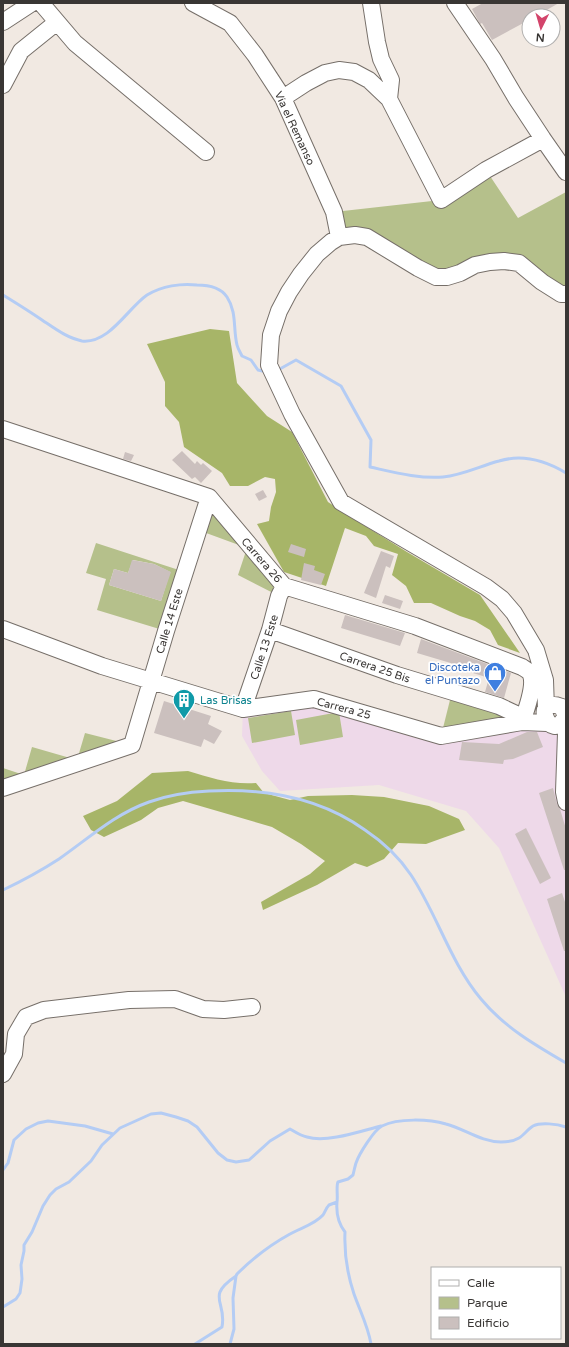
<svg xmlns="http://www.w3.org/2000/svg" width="569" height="1347" font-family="'Varela Round',sans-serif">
	<rect width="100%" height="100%" fill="#f1e9e2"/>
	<!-- education -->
	<path fill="#eed9e9" d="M314,699L441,736L558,725L566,802V997L499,848L466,811L379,785L280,791L262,771L242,736L243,709Z"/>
	<!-- green -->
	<path fill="#b5c08b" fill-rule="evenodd" d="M486,170L518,218L566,192V294L519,263L447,277L367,237H339L334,212L441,200Z
		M209,497L280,580L279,596L238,575L247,548L198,530Z
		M96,543L185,572L166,631L97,610L106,579L86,573ZM133,560L154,564L170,572L161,601L109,585L114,569L128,573Z
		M452,692L518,715L441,736Z
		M291,711L295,735L252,743L248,718Z
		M339,712L343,737L300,745L296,720Z
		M85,733L132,745L3,788V768L24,775L32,747L77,760Z"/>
	<!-- forest -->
	<path fill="#a7b568" d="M210,329L229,331L237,383L267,416L292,432L328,502L349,516L407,552L480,595L520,653L498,645L490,630L475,621L460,616L431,603H414L406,586L392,575L398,554L374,546L366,536L345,528L326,586L284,572L257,524L269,521L271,507L276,492L275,479L265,477L248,486H230L222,473L184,447L179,422L165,406V382L147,344Z
		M188,771C211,778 232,785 256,783L264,793L290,800L308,796L352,795L384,797L429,806L459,819L465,830L426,844L398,843L384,859L367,867L355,863L317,885L263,910L261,902L310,874L325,861L301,844L272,827L183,801L158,808L141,820L104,837L91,830L83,816L117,801L152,773Z"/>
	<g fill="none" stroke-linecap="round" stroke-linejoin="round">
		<!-- stream -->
		<path stroke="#b4ccf4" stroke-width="3" d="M3,295C16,303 29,311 42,320C54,328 67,338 82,341C109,344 128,308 147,295C162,286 181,283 197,285C208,285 221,288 227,297C237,312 233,329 237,345C238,349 240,352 242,356L251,360L258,370L267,372
			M278,370L296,360L341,386L371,440L370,467C393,472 419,479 443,477C463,475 480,466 499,461C522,454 546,461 566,473
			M3,890C22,881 42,870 59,859C89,838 115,814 149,802C168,795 189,792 209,791C265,788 319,797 365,830C383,842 399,857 411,875C437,914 450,962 481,999C504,1027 535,1045 566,1063
			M3,1170L8,1163L14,1140L26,1129L38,1123L48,1121L85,1126L113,1134
			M337,1202C336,1214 338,1223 345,1232C344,1254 347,1273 354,1294C360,1311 368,1326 371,1344
			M3,1307L16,1299L20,1293L22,1279L21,1265L24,1251V1245L32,1232L43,1206L50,1195L56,1189L69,1182L91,1161L102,1145L120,1128L151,1114L161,1113L176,1117L188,1121L197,1127L218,1153L227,1160L236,1162L249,1160L270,1141L290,1129C295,1132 301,1136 307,1137C327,1143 361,1131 381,1126
			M195,1344L222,1327C227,1301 205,1297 236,1276L237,1274C253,1258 270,1245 290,1234C300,1228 314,1225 323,1215C325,1212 326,1208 329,1205L337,1202C338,1196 336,1186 338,1182L348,1179L353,1175C354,1171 355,1166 356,1163C359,1154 374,1130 382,1126C398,1118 429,1119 446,1124C465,1129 481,1142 501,1142C506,1142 514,1141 519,1138C524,1135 528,1129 533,1126C541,1122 557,1124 566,1127
			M230,1344L234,1329L233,1298L236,1276"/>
	</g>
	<!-- building -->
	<path fill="#cbc0be" d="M483,3H559L536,16H529V20L492,40L482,23L480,24L472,9Z
		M182,451L195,464L197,461L201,465L203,463L212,471L201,483L195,477L192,479L172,460Z
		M125,452L134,455L131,461L123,459Z
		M263,490L267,497L259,501L255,494Z
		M291,544L306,549L304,557L288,552Z
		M381,551L394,556L390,568L386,566L376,598L364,593Z
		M132,560L154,564L171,572L161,601L109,585L114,569L128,573Z
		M304,563L315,566L314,570L325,574L321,585L301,580Z
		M385,595L403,601L400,609L382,603Z
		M345,615L405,633L400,646L341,628Z
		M421,639L511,673L504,698L485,692L489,678L473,673L474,670L417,653Z
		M164,701L211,716L208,724L222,731L214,744L204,739L201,747L154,733Z
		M527,732H537L543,747L513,759L504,760L503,764L459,760L462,742L499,744Z
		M553,788L557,804L560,809L566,829V870H564L539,793Z
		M526,828L551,878L540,884L515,834Z
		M562,893L566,905V951H564L547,899Z"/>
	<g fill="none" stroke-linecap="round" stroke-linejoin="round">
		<!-- minor casing -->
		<g stroke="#766f69" stroke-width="18">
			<path id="minor" d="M41,3L75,43L206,152
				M193,3L230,23L255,55L283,98L334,212L339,237
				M371,3L377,42L381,59L391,80L389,99
				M455,3L493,59L516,98L543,139L566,172
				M3,22L32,3
				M3,85L21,51L57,22
				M283,98L306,83L325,73L339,70L354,72L369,80L389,99L441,200L486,170L543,139
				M3,429L209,497L284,586L415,626L522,667C525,669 530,671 531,675C535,686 526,711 522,722
				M3,629L102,666L243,709L314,699L441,736L522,722L547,723
				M270,630L397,675L499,706L518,715L522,722
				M243,709L270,630L279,596L284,586
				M546,709L545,680L536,650L514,613L502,599L486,587L341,502L292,414L269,365L271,335L279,311L289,292L301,274L317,254L331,242L339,237L355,235L367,237L418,268L436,277H447L460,273L475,265L490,262L504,261L519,263L542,282L561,294H566
				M565,717C551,746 529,694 562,707L565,714L566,723
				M566,733L564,792L566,802
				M3,788L132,745L166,631L209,497
				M3,1074L14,1054L16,1034L26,1017L44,1010L129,1000L175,999L203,1009L224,1010L252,1007"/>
		</g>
		<!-- minor -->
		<use href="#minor" stroke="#fff" stroke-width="16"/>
	</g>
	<!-- icons -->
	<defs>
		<g id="shop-pin" transform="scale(1.15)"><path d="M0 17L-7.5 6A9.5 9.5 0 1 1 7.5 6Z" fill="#3f7fe0" stroke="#fff"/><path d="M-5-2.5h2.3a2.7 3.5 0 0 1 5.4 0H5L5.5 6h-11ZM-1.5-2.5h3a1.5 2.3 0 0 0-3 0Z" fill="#fff"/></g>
		<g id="building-pin" transform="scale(1.15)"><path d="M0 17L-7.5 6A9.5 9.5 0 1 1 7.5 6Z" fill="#0f9aa8" stroke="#fff"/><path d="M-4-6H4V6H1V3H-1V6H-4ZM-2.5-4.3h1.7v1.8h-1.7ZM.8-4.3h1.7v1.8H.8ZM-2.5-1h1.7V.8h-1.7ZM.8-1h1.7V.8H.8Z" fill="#fff"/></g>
	</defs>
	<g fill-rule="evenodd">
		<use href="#shop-pin" x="495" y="673"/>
		<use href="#building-pin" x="184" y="700"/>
	</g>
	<g text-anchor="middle" stroke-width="3.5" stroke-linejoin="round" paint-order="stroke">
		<!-- street labels -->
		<g font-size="11" fill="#393634" stroke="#fff">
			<text transform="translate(295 128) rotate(65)" y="4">Vía el Remanso</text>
			<text transform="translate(262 560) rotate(49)" y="4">Carrera 26</text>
			<text transform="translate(169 621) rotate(-73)" y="4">Calle 14 Este</text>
			<text transform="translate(264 647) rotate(-72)" y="4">Calle 13 Este</text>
			<text transform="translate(375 667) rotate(19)" y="4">Carrera 25 Bis</text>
			<text transform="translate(344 708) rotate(15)" y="4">Carrera 25</text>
		</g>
		<!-- shop labels -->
		<g font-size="11" fill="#366cbe" stroke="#fff" text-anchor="end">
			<text x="480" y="671">Discoteka<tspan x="480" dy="13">el Puntazo</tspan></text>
		</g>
		<!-- culture labels -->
		<g font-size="11" fill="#0d838f" stroke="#fff" text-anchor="start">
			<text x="200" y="704">Las Brisas</text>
		</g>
	</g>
	<!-- border -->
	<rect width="569" height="1347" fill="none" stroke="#393634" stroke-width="8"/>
	<!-- legend -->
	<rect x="431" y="1267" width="130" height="72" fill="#ffffff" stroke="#b0afae"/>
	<rect x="439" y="1280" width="20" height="6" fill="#ffffff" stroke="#b0afae"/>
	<text x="467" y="1287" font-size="12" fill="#393634">Calle</text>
	<rect x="439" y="1297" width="20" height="12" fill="#b5c08b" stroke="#b0afae"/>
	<text x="467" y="1307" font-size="12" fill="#393634">Parque</text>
	<rect x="439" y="1317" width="20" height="12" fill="#cbc0be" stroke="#b0afae"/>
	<text x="467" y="1327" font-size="12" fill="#393634">Edificio</text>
	<!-- north arrow -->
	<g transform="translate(541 28) rotate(185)"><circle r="19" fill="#ffffff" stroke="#b0afae"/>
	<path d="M0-3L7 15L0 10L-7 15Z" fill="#d3446b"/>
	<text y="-6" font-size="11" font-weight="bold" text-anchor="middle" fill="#393634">N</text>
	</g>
</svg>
